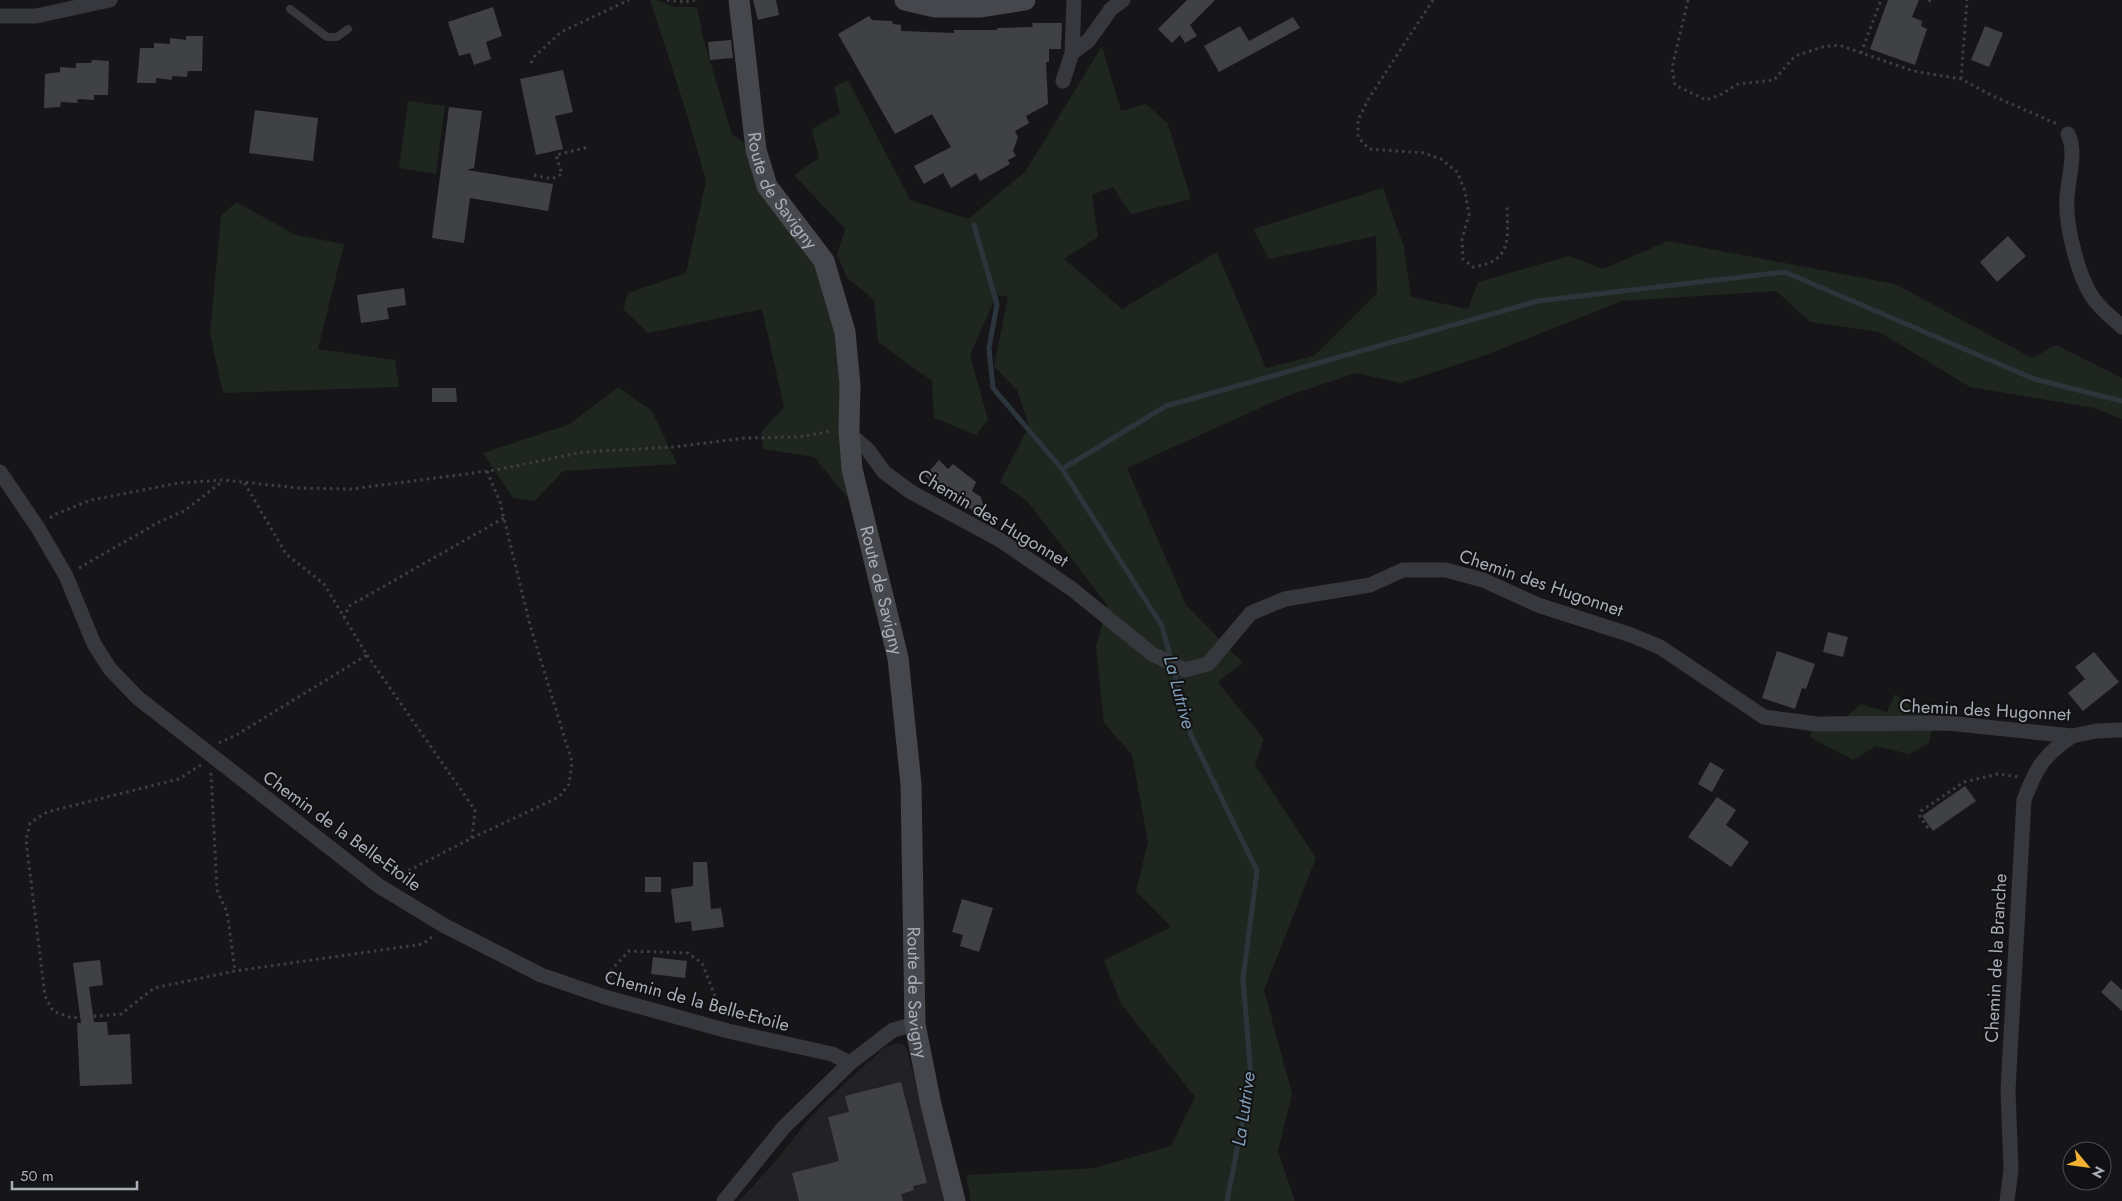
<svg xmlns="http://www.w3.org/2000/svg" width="2122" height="1201" font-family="Jost,sans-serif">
	<rect width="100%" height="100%" fill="#161618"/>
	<!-- built -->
	<path fill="#222225" d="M897,1043L903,1044L907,1049L944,1201H739L774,1163L810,1118L846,1082L884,1048Z"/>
	<!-- green -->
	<path fill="#1e261f" d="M650,0H656L674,7H697L703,37L732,135L743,141L757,189L819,267L840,348V451L851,502L814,457L763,449L761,432L784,407L762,309L648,333L623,309L628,293L686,273L706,181L686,111Z
		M1102,46L1121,111L1146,104L1168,124L1191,199L1131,214L1113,187L1092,195L1098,237L1064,259L1122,309L1217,252L1266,368L1314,356L1377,293L1376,236L1269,259L1253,229L1383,188L1404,247L1411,297L1468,309L1478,282L1569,256L1603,269L1668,241L1895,284L2032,358L2056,345L2122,378V419L2094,408L1970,387L1879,332L1810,322L1776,291L1622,301L1483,356L1401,383L1356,373L1284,397L1127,468L1186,605L1243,663L1218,682L1264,739L1255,765L1316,858L1264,990L1292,1094L1278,1151L1295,1201H971L966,1175L1095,1168L1171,1146L1195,1097L1121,1004L1104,960L1171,927L1136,891L1148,842L1132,755L1104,723L1096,647L1107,605L1028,502L1000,482L1029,426L1017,390L994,366L1008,297L997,295L970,355L988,420L976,435L934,418L932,381L878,342L874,300L848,279L837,255L845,229L794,175L819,158L812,129L840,113L834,87L848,80L910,200L968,219L1025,172Z
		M408,101L445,106L436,174L399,168Z
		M236,202L296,235L344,244L318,349L395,360L399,387L223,393L210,334L221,216Z
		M618,387L652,411L677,464L563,471L535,501L513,498L483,453L570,424Z
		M1895,694L1918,712L1935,716L1929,743L1909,754L1876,746L1853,760L1810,737L1814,719H1843L1861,704L1887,712Z"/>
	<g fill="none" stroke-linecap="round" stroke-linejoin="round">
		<!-- stream -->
		<path stroke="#2c353c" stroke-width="5" d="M974,225L997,304L989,348L993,388L1062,469L1162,626L1171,660
			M1062,469L1166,406L1538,301L1785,272L2034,379L2122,401
			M1173,668L1191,735L1257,871L1243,978L1251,1078L1227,1201"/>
	</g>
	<!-- building -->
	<path fill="#404145" d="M753,0H776L779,15L758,20Z
		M1187,0H1215L1190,25L1197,36L1185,43L1180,35L1172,43L1158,29Z
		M1888,0H1919L1912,17L1922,21L1921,26L1927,29L1915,65L1870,49Z
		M493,7L502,36L486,42L491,59L474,65L470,53L459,56L448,22Z
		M869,16L872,20L892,21L893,24L901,25V31L954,33V30H997V28L1033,27L1032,23H1062L1061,49H1049V62H1046L1048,104L1026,116L1029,123L1015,131L1018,137L1013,151L1016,156L1008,160L1010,164L980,181L976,173L951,188L943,173L924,184L914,166L951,147L932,114L895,134L838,34Z
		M1293,17L1300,28L1219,72L1204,46L1240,26L1249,41Z
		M1985,26L2003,33L1989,67L1971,60Z
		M186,36H203L202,71H188L187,77L172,76V80L156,78V83H137L140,48H154V43L170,44V38L186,40Z
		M731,40L733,58L710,60L708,42Z
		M92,60L109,61L108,95H94V100L77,99L78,103L61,102L60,107L44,108L45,74L60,72V67L76,68V63H91Z
		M563,70L573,112L555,116L563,149L536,155L520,79Z
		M449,107L482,111L474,168L467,170L553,184L548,211L470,198L464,243L432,238Z
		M255,110L318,118L313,161L249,153Z
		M2008,236L2026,256L1997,282L1980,262Z
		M404,288L406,305L387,308L389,319L361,323L357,295Z
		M432,388H456L457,402H432Z
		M939,460L948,469L953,464L976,482L972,491L981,497L986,518L947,496L925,476Z
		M1828,632L1848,637L1843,657L1823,652Z
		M1777,651L1815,664L1806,689L1802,688L1795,709L1762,698Z
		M2094,652L2119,682L2083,711L2068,693L2085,679L2075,667Z
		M1710,762L1724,770L1712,792L1698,784Z
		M1965,786L1976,801L1933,831L1922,816Z
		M1717,797L1736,810L1726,825L1749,842L1731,867L1688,837Z
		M693,862H707L711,909L721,908L724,927L692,931L691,921L675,923L671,889L693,886Z
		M645,877H661V892H645Z
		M962,899L993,908L979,952L960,946L963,935L952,932Z
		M653,957L687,961L685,978L651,974Z
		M100,960L103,985L89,987L94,1022H107L108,1035L130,1034L132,1084L80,1086L77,1023H81L73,963Z
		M2111,980L2122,990V1011L2101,992Z
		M901,1082L927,1183L913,1186L914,1190L901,1194L903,1201H799L792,1173L839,1161L828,1117L849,1112L845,1096Z"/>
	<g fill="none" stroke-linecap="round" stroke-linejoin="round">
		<!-- path -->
		<path stroke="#3d3f44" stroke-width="3" stroke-dasharray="2.5 4" stroke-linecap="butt" d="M667,0L685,2L695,0
			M1433,0L1369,98L1358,120V137L1369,149L1424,153L1441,159L1457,172L1465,191L1469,215L1462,239L1463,259L1473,267C1512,261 1508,240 1507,207
			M1688,0L1672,68L1675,85L1706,100L1720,95L1738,84L1774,80L1795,56L1822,47L1839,45L1913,71L1961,79L1991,95L2057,124
			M1929,2L1930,0
			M1861,53L1881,0
			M531,63L534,57L561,32L629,0
			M1961,79L1967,0
			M534,175L552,179L562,174L556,155L589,147
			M50,518L56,514L91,500L179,483L224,480L298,488L352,489L496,470L583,452L674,447L745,438L799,437L831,431
			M79,568L159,522L184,511L223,481
			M344,618L349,606L504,518
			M367,655L475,810L472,838L394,878
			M219,743L238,734L367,655L324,584L286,554L244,482
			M201,765L179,779L47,812L30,823L26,840L45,996L53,1011L72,1018L121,1014L154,988L235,971L423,944L433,936
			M211,773L217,890L227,912L235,971
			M1928,828L1920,817L1921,811L1964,782L1998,774L2019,777
			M472,838L559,797L569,784L572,762L530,625L500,502L487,471
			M608,984L612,969L629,951L688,953L702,963L722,1014"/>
		<!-- lane -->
		<path stroke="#37383d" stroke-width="8" d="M290,9L327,37H337L348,29"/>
		<!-- street -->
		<path stroke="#37383d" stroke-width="15" d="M0,16H36L110,0
			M1072,53L1089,40L1111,9L1123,0
			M1063,81L1072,53L1074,0
			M2068,134C2077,153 2068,177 2067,198C2065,225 2079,283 2097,303C2104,312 2114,319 2122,327
			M849,435L858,441L868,450L884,472L911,492L1000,540L1072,589L1152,654L1185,670L1208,664L1251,613L1285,599L1370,585L1403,570H1446L1483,580L1538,605L1631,635L1660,647L1764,717L1817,724L1947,723L2072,736L2096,731L2122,730
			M0,472L38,528L66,576L94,644L110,669L138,698L379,886L445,926L541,975L605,997L728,1031L832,1054L850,1063
			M724,1201L784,1127L850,1063L893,1030L915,1024
			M2007,1201L2011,1170L2008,1090L2024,800C2036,768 2043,756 2072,736"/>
		<!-- secondary -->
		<g stroke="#45474d" stroke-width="21">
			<path id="s1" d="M739,0L756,150L767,186L824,261L845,332L850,385L849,430L852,469L898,658L911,784L915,1024L931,1105L955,1201"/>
			<path d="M905,0L935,7H981L1025,0"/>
		</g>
	</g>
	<g text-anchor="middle" stroke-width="4" stroke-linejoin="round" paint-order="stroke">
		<!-- street labels -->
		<g font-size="18" fill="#a8adb8" stroke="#111113">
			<text dy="6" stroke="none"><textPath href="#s1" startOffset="199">Route de Savigny</textPath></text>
			<text transform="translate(993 518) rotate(31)" y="6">Chemin des Hugonnet</text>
			<text transform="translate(1541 583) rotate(19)" y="6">Chemin des Hugonnet</text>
			<text dy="6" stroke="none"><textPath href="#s1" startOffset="619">Route de Savigny</textPath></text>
			<text transform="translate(1985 710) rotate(3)" y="6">Chemin des Hugonnet</text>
			<text transform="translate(342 831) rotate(36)" y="6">Chemin de la Belle-Etoile</text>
			<text transform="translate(1996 958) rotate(-87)" y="6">Chemin de la Branche</text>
			<text dy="6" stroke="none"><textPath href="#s1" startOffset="1024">Route de Savigny</textPath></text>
			<text transform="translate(697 1001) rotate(15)" y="6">Chemin de la Belle-Etoile</text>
		</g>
		<!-- water labels -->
		<g font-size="19" font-style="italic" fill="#7f9bb3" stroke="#111113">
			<text transform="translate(1180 692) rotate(75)" y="7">La Lutrive</text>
			<text transform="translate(1243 1109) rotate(-82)" y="7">La Lutrive</text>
		</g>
	</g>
	<!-- north arrow -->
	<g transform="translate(2087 1166) rotate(119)"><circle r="24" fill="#111113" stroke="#4d4f55"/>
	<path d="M0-4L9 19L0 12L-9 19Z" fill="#f2b134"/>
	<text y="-8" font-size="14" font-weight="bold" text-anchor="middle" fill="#a8adb8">N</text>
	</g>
	<!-- scale -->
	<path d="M12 1181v8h125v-8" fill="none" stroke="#a8adb8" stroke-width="2.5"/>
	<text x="20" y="1181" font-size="15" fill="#a8adb8" stroke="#111113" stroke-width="4" paint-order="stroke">50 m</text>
</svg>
